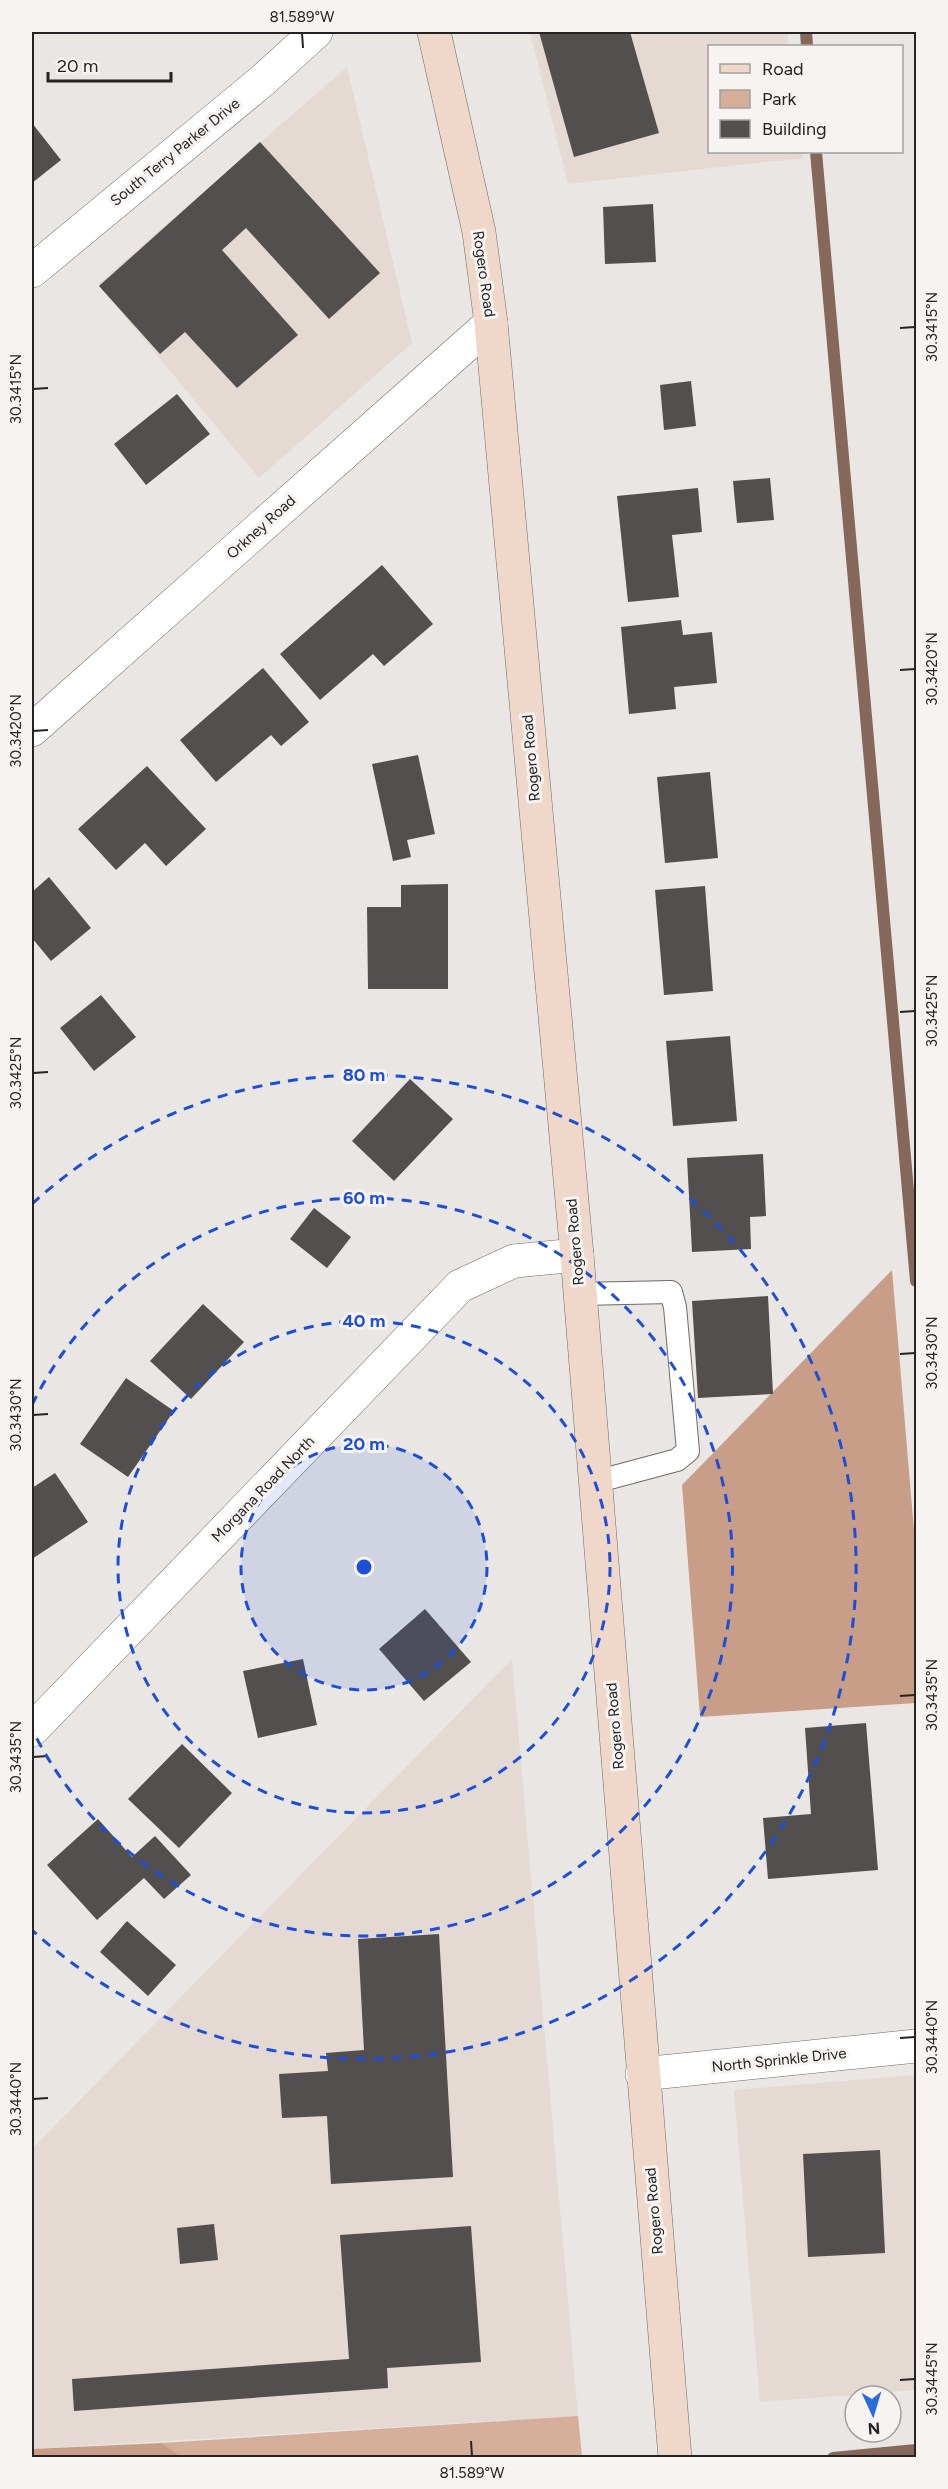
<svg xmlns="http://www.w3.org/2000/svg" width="948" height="2489" font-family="Figtree,sans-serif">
	<rect width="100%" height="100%" fill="#e9e6e4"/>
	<!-- built -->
	<path fill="#e4d9d3" d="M530,32H787L789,46H710V152H802L803,158L568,184Z
		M347,67L412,343L259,478L98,284Z
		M512,1659L578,2416L32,2449V2149Z
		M916,2075V2390L760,2402L734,2090Z"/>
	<!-- green -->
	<path fill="#d6af9b" d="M578,2416L582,2457L181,2458L162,2443Z"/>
	<!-- forest -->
	<path fill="#c99e88" d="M892,1270L916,1554V1703L700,1717L682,1485Z
		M162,2443L181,2457H32V2449Z"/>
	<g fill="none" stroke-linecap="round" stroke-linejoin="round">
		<!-- stream -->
		<path stroke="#86685a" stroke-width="12" d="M806,32L807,46
			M816,152L916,1281
			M833,2458L916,2450"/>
	</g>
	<!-- building -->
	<path fill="#524f4e" d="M539,32H630L659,133L574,157Z
		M32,123L61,160L32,183Z
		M260,142L380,273L329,319L246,228L222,250L298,335L237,388L185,332L160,354L99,286Z
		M653,204L656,262L605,264L603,207Z
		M691,381L696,426L664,430L660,385Z
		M177,394L210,434L146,485L114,444Z
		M770,478L774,520L737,523L733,481Z
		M698,488L702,532L672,535L679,597L628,602L617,496Z
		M382,565L433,624L384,666L373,654L320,700L280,654Z
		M681,620L683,635L712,632L717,683L674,687L676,709L629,714L621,627Z
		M263,668L309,722L281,746L271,735L216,782L180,740Z
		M418,755L435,834L407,840L411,857L393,861L372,764Z
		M147,766L206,829L166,866L145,843L116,870L78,829Z
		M710,772L718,858L665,863L657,777Z
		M49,877L91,928L51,961L32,938V892Z
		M448,884V989H368L367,907H401V885Z
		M705,886L713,991L664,995L655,890Z
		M101,995L136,1037L94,1071L60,1028Z
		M730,1036L737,1121L673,1126L666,1041Z
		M410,1079L453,1119L394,1181L352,1141Z
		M763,1154L766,1216L750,1217L751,1249L692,1252L687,1158Z
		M314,1208L351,1237L327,1268L290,1239Z
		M768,1296L773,1394L698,1398L692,1301Z
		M203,1304L244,1342L191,1399L150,1361Z
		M126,1378L174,1411L128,1477L80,1444Z
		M55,1473L88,1522L32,1559V1488Z
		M425,1609L471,1662L424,1701L379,1649Z
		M303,1659L317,1725L258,1738L243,1671Z
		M866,1723L878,1870L768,1879L763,1818L811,1814L805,1728Z
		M182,1744L232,1793L179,1848L128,1799Z
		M98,1819L132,1857L155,1836L191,1875L164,1899L144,1878L97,1920L47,1865Z
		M127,1921L176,1965L148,1996L100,1952Z
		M439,1934L453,2177L331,2184L327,2116L282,2118L279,2074L328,2071L326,2053L364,2050L358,1939Z
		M880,2150L885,2253L808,2257L803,2154Z
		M214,2224L218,2260L180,2264L177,2228Z
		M471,2226L481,2362L387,2368L388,2388L74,2411L72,2379L349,2359L340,2235Z"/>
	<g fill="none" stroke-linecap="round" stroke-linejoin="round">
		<!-- lane casing -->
		<g stroke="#6e6b69" stroke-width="24">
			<path id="lane" d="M580,1294L671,1292L675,1307L688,1451L677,1460L595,1482"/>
		</g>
		<!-- street casing -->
		<g stroke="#6e6b69" stroke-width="34">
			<path id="street" d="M32,271L262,81L316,32
				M32,730L491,323
				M32,1730L460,1286L514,1261L577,1255
				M642,2074L916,2046"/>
		</g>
		<!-- secondary casing -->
		<g stroke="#6e6b69" stroke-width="34">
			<path id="secondary" d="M434,32L479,232L491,323L577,1255L675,2458"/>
		</g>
		<!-- lane -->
		<use href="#lane" stroke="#fff" stroke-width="22"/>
		<!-- street -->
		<use href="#street" stroke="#fff" stroke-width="33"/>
		<!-- secondary -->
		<use href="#secondary" stroke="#efd7ca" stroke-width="33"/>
	</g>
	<!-- ticks -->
	<path fill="none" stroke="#252323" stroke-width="2" d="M302,33L303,48M900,328L915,327M33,389L48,388M900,670L915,669M33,731L48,730M900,1012L915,1011M33,1073L48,1072M900,1354L915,1353M33,1415L48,1414M900,1696L915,1695M33,1757L48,1756M900,2038L915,2037M33,2099L48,2098M900,2380L915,2379M471,2441L472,2456"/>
	<!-- distance rings -->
	<circle cx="364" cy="1567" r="123" fill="#1d4ed8" fill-opacity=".12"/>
	<g fill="none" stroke="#1d4ed8" stroke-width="3" stroke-dasharray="10 8">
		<circle cx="364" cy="1567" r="123"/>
		<circle cx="364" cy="1567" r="246"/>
		<path d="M32 1405A369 369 0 1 1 32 1729"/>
		<path d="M32 1204A492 492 0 1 1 32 1930"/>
	</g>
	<g text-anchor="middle" stroke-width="6" stroke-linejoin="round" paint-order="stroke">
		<!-- street labels -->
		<g font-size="15" fill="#252323" stroke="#f6f3f1">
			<text transform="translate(175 152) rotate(-39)" y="5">South Terry Parker Drive</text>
			<text transform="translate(484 274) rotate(82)" y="5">Rogero Road</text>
			<text transform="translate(261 527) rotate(-42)" y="5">Orkney Road</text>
			<text transform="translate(531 758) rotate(-95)" y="5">Rogero Road</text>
			<text transform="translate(575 1242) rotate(-95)" y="5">Rogero Road</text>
			<text transform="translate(263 1489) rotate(-46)" y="5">Morgana Road North</text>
			<text transform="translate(615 1726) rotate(-95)" y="5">Rogero Road</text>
			<text transform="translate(779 2060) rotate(-6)" y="5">North Sprinkle Drive</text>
			<text transform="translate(654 2211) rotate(-95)" y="5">Rogero Road</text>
		</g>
	</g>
	<circle cx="364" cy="1567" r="9" fill="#1d4ed8" stroke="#f6f3f1" stroke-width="3"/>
	<g font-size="18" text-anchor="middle" font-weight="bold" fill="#1d4ed8" stroke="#f6f3f1" stroke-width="6" stroke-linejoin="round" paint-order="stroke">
		<text x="364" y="1081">80 m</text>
		<text x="364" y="1204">60 m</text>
		<text x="364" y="1327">40 m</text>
		<text x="364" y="1450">20 m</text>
	</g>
	<!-- border -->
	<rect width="948" height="2489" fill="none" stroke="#f6f3f1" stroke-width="66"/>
	<!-- legend -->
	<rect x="708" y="45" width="195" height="108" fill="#f6f3f1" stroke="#a2a09f" stroke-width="1.5"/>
	<rect x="720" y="64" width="30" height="9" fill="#efd7ca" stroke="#a2a09f" stroke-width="1.5"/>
	<text x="762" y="75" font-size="18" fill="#252323">Road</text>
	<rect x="720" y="90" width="30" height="18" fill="#d6af9b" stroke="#a2a09f" stroke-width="1.5"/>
	<text x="762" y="105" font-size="18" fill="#252323">Park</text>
	<rect x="720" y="120" width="30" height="18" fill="#524f4e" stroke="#a2a09f" stroke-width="1.5"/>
	<text x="762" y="135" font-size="18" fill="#252323">Building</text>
	<!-- north arrow -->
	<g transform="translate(873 2414) rotate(176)"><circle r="28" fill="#f6f3f1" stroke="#a2a09f" stroke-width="1.5"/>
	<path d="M0-4.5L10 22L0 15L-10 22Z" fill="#276eda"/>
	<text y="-9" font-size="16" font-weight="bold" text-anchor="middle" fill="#252323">N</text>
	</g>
	<!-- scale -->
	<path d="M48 72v9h123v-9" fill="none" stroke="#252323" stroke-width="3"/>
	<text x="57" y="72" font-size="18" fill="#252323" stroke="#f6f3f1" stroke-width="4.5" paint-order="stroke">20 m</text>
	<rect x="33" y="33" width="882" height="2423" fill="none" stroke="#252323" stroke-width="2"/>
	<g font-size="15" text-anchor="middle" fill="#252323">
		<text x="302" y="22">81.589°W</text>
		<text transform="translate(932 327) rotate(-90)" y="5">30.3415°N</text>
		<text transform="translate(16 389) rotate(-90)" y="5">30.3415°N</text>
		<text transform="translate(932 669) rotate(-90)" y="5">30.3420°N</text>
		<text transform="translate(16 731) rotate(-90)" y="5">30.3420°N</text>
		<text transform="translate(932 1011) rotate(-90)" y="5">30.3425°N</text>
		<text transform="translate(16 1073) rotate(-90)" y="5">30.3425°N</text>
		<text transform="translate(932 1353) rotate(-90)" y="5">30.3430°N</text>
		<text transform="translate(16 1415) rotate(-90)" y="5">30.3430°N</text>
		<text transform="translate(932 1695) rotate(-90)" y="5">30.3435°N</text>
		<text transform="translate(16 1757) rotate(-90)" y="5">30.3435°N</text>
		<text transform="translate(932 2037) rotate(-90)" y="5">30.3440°N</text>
		<text transform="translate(16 2099) rotate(-90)" y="5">30.3440°N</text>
		<text transform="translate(932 2379) rotate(-90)" y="5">30.3445°N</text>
		<text x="472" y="2478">81.589°W</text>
	</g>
</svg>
